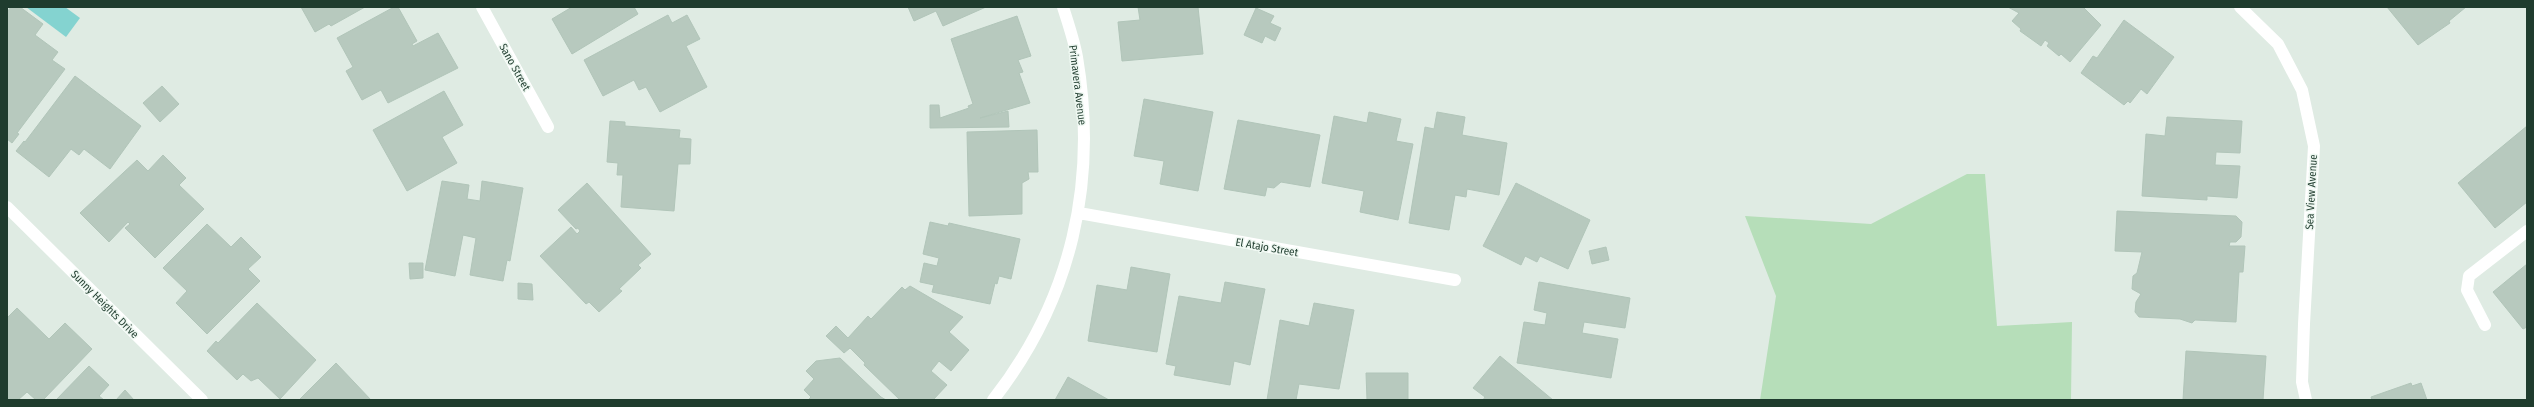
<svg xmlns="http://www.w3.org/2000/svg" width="2534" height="407" font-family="'Fira Sans Condensed',sans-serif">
	<rect width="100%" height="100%" fill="#dfebe3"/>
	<!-- green -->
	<path fill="#b6deb9" d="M1967,174H1985L1997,326L2072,322L2071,400H1760L1776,296L1745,216L1871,224Z"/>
	<!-- water -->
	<path fill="#84d3d0" d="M26,7H65L80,18L66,37Z"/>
	<!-- building -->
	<path fill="#b7c9be" stroke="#b1c5b9" d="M11,7H20L43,24L35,35L58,52L52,60L65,69L17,133L19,134L12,143L7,139V12Z
		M301,7H365L331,26L329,24L315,32Z
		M394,7H398L417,41L412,44L413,46L438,33L458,68L388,103L381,90L362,100L346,71L353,67L337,38Z
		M572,7H634L638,14L572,54L552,19Z
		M908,7H986L943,26L936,11L914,21Z
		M1138,7H1198L1203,54L1122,61L1118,22L1140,20Z
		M2008,7H2083L2101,25L2070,62L2061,54L2059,56L2047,46L2049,43L2045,40L2041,46L2020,31L2021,29L2012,21L2019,13Z
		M2387,7H2466L2449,21L2450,23L2418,45Z
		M1256,8L1274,16L1270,23L1281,28L1275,41L1265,36L1262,43L1244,35Z
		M668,15L672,23L687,15L700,39L686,46L707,87L660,112L646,87L639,90L634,80L603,96L584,60Z
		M1017,16L1031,56L1018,60L1023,72L1019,73L1030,103L980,118L1008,111L1009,127L930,128V105H939L940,118L969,108L968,106L973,104L951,39Z
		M2124,20L2174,57L2147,94L2141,89L2130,103L2128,101L2124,105L2081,73L2093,56L2097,58Z
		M75,76L141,126L110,169L84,149L79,155L71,149L49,177L16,151L24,141L25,142Z
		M162,86L179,104L160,122L143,103Z
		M444,91L463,125L442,137L457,163L407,191L373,130Z
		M1144,99L1213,112L1198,191L1160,184L1164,161L1134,156Z
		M1369,112L1401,119L1396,141L1413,144L1398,220L1360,212L1364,191L1322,183L1334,116L1367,123Z
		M1437,112L1465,117L1462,135L1507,143L1499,195L1467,189L1466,197L1455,195L1449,230L1409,223L1425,127L1434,129Z
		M2167,117L2242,121L2240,153L2216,152L2215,165L2240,166L2237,198L2207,196V200L2142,196L2146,134L2165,136Z
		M1238,120L1320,135L1310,187L1281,182L1274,188L1267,187L1265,196L1224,189Z
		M610,121L625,122V126L680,130L679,138L691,139L690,164H678L674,211L621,207L623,175H617L618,163L607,162Z
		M2527,126V202L2495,228L2458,183Z
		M1037,130L1038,172H1028L1029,179L1022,183V214L969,216L967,132Z
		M163,155L186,178L179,185L204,209L155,258L125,228L130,224L128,222L109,242L80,213L137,160L148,171Z
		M442,181L469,185L467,199L480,201L482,181L523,188L510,261L507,260L503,281L470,275L476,238L463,235L455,276L425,270Z
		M587,183L651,254L638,265L641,268L619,289L622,291L599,312L589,302L586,304L540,256L571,227L577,234L580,231L578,228L576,229L558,210Z
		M1516,183L1590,220L1568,269L1540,256L1537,262L1525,256L1521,265L1483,246Z
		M2117,211L2236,216L2242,222L2241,237L2236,242H2230L2229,246H2245L2243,272H2239L2236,322L2195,320L2192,323L2180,319L2139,317L2135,312L2136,302L2141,294L2132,289L2133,276L2137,273L2142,252L2115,251Z
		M930,222L948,226L949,223L1020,239L1011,279L999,276L997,284L995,283L990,304L932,292L934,285L920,282L924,263L937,266L939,258L923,254Z
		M207,224L231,247L241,237L261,257L248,269L260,281L207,334L176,303L187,291L163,268Z
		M1606,247L1609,260L1592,264L1589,251Z
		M409,263H423V278L410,279Z
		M2527,264V327L2523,329L2493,292Z
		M1131,267L1170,274L1157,352L1088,341L1097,285L1127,290Z
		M1225,282L1265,289L1250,365L1234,361L1230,385L1174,375L1176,366L1166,364L1179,296L1221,303Z
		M1539,282L1630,298L1625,328L1584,322L1582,333L1618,339L1611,378L1517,363L1524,322L1545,325L1547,313L1534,310Z
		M518,283L532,284L533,300L518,299Z
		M910,286L963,317L949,332L969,350L951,371L939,361L931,371L947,385L933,400H900L864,365L865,363L850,348L844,353L826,336L836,326L848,338L868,316L871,319L902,287L905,290Z
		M257,303L316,360L280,399L258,378L251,381L243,374L237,380L207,351L216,341L218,343Z
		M1314,303L1354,310L1339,389L1299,384L1296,400H1267L1280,320L1309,326Z
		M17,308L49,339L65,323L92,349L43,400H36L27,392L18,400H7V318Z
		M2186,351L2266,356L2263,400H2183Z
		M1500,356L1553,400H1483L1485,397L1473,388Z
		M840,358L881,397L886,400H808L811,397L804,390L814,379L806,371L816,361Z
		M336,363L371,400H299Z
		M89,366L109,385L99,396L104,400H56Z
		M1366,373H1408V400H1367Z
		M1068,377L1109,400H1055Z
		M2411,383L2412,386L2421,383L2427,400H2372L2371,397Z
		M125,390L134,400H116Z"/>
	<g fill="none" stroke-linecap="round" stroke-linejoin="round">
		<!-- minor -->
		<path stroke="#fff" stroke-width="12" d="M482,7L548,127
			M2240,7L2278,44L2302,90L2314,146L2304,324L2302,382L2306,400
			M7,207L202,400
			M1079,213L1455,280
			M2485,325L2467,290L2469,276L2527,231
			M993,400C1072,299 1098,182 1077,57C1074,40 1068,23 1063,7"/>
	</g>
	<g text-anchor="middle" stroke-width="3" stroke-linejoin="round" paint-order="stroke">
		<!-- street labels -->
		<g font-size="11" fill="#1f3c2e" stroke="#eff8f2">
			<text transform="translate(515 67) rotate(61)" y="4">Sano Street</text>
			<text transform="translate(1078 85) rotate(83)" y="4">Primavera Avenue</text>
			<text transform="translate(2311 192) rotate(-87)" y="4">Sea View Avenue</text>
			<text transform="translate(1267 247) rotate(10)" y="4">El Atajo Street</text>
			<text transform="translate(105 304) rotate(45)" y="4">Sunny Heights Drive</text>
		</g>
	</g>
	<!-- border -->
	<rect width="2534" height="407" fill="none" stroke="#1f3c2e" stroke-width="16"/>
</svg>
